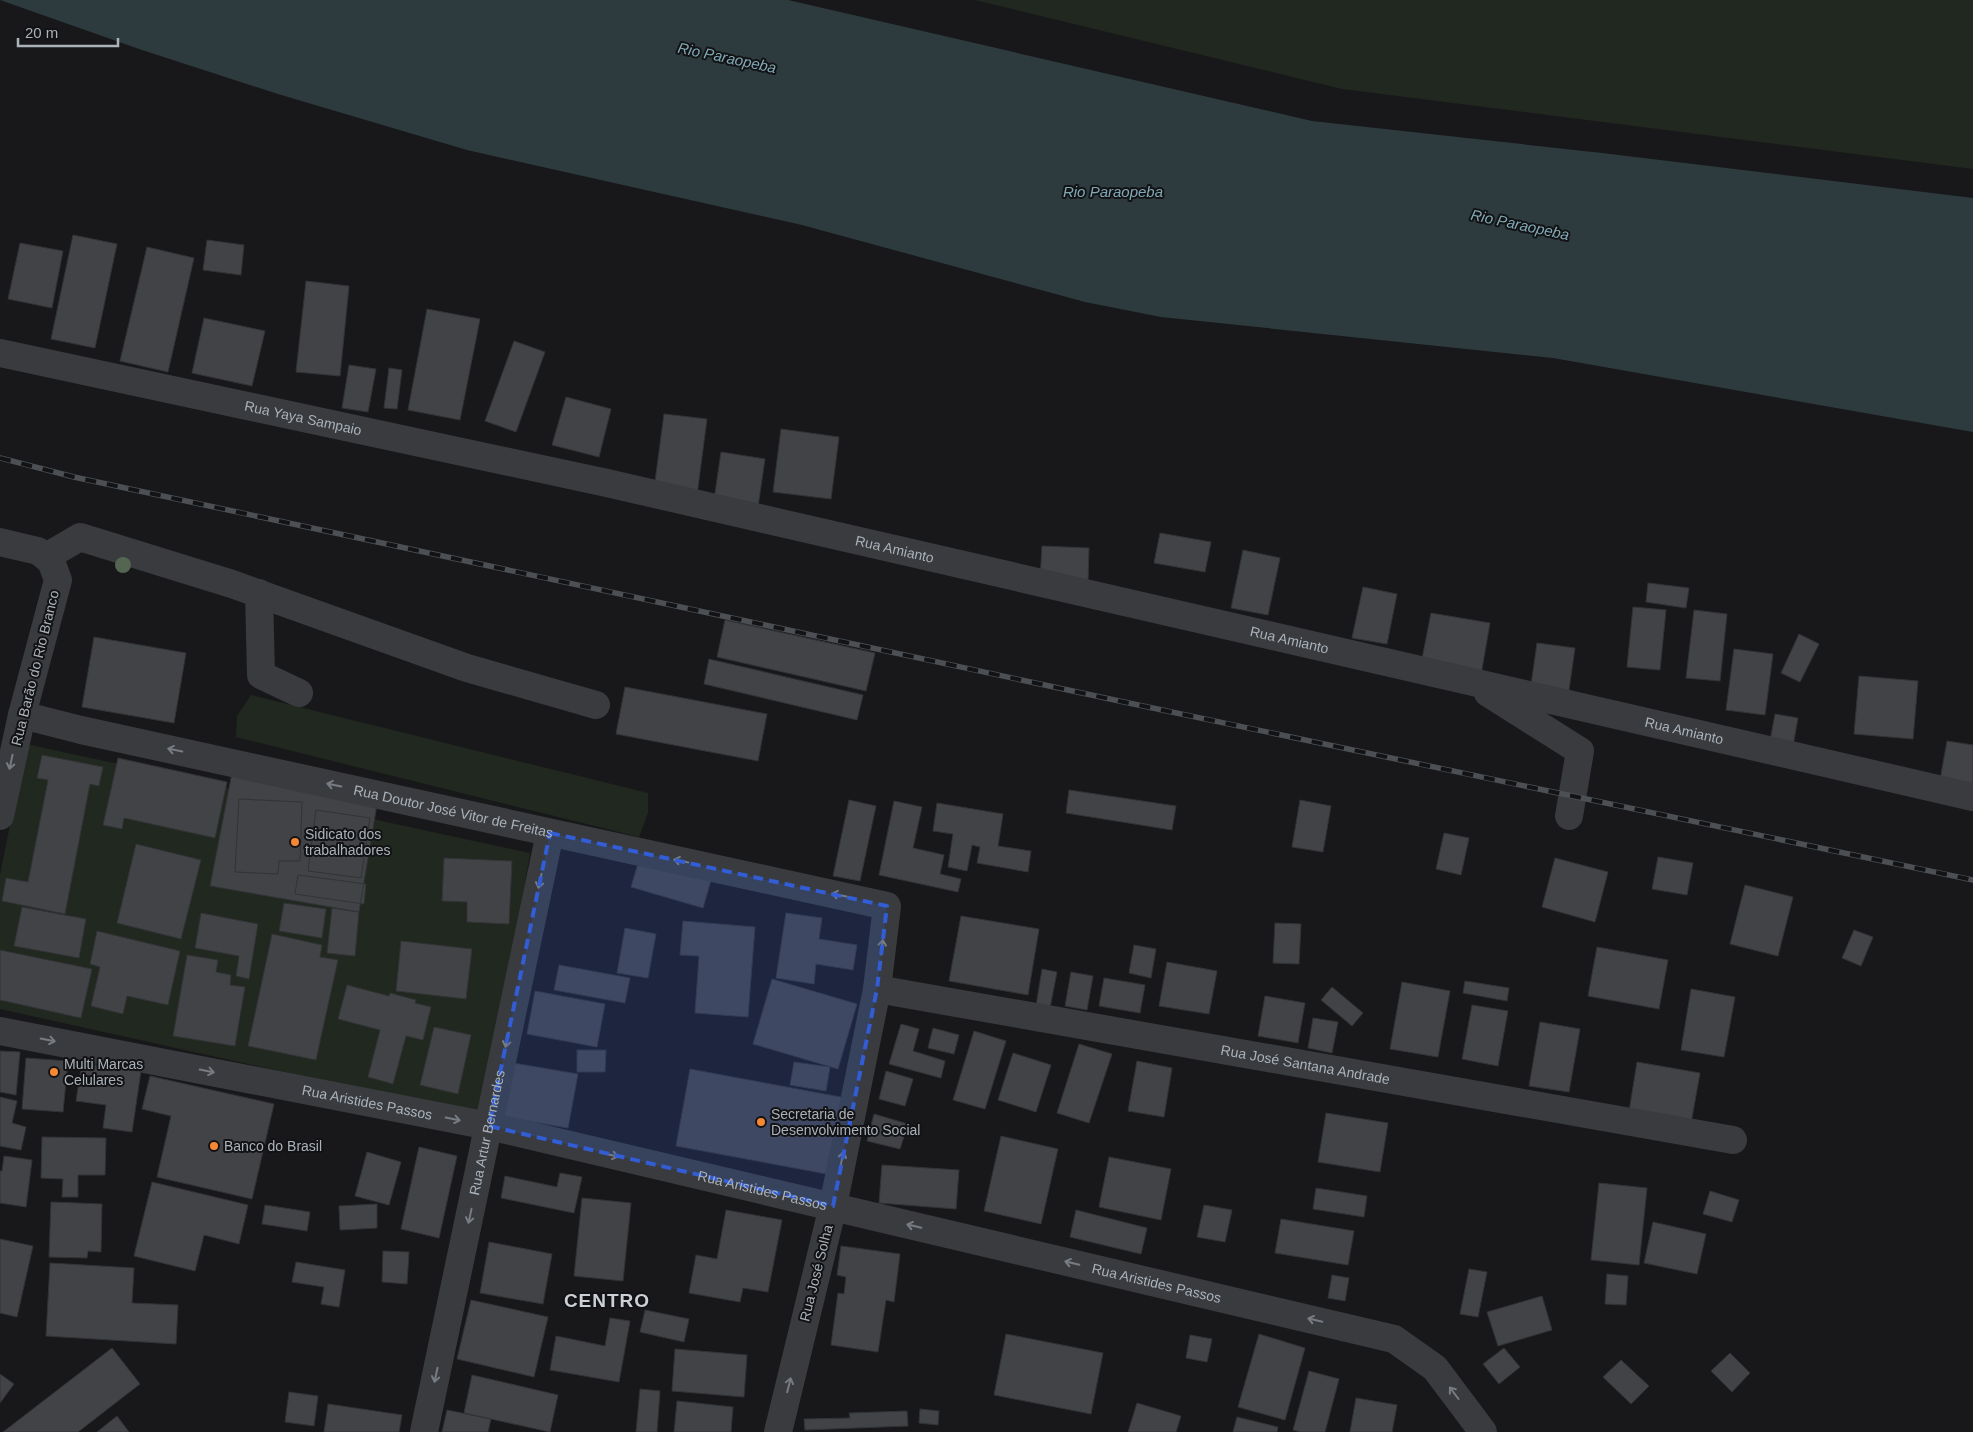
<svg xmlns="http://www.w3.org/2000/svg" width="1973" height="1432" font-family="Arial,sans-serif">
	<rect width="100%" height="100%" fill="#18181a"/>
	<!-- green -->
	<path fill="#20281f" d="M975,0H1973V169L1342,89Z
		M251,695L648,793V813L639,837L236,737L237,716Z
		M26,744L530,853L487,1117L0,1009V875Z"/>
	<!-- water -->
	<path fill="#2d3b3f" d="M0,0H788L1312,121L1602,153L1973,198V432L1553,358L1161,317L1085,302L802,225L467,150L278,94L139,49Z"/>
	<!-- building -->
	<path fill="#424347" stroke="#323336" d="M73,235L117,244L95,348L51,339Z
		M207,240L244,245L241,275L203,270Z
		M20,243L63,251L52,308L8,299Z
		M147,247L194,258L168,372L120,361Z
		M306,281L349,286L340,376L296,372Z
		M427,309L480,319L460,420L408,410Z
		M204,318L265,331L252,386L192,373Z
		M514,341L545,352L516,432L485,421Z
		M349,365L376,369L368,412L342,408Z
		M389,368L402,370L397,409L384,408Z
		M566,397L611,409L599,457L552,445Z
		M664,414L707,419L697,495L654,489Z
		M781,429L839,437L831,499L773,492Z
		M721,452L765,459L758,507L714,500Z
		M1160,533L1211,542L1205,572L1154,563Z
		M1042,546L1089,548L1088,582L1040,580Z
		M1243,550L1280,558L1268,615L1231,608Z
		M1648,583L1689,588L1686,608L1646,602Z
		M1363,587L1397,594L1387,644L1352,638Z
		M1633,607L1666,610L1660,670L1627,667Z
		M1694,610L1727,614L1720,681L1686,678Z
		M1431,613L1490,623L1481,675L1421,664Z
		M725,620L875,653L866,691L717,657Z
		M1799,634L1819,644L1800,682L1781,673Z
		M94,637L186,653L174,723L82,707Z
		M1537,643L1575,648L1568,697L1530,692Z
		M1734,649L1773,654L1765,715L1726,710Z
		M709,659L863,695L857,720L704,684Z
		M1859,676L1918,681L1913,739L1854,734Z
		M625,687L767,714L758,761L616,734Z
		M1775,714L1798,718L1793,746L1770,741Z
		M1947,741L1973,745V786L1940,780Z
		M42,755L103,767L99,786L90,784L65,914L2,901L6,878L28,882L48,780L37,778Z
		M118,758L227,782L215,838L124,818L122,829L103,825Z
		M233,768L378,798L359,912L210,886Z
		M1069,790L1176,806L1172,830L1066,813Z
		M239,799L302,802L300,861H279L278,874L235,872Z
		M849,800L876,806L860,881L833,876Z
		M1300,800L1331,806L1323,852L1292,847Z
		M894,801L922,807L913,848L944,855L940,874L961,879L958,892L879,875Z
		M937,803L1003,814L998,846L1031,851L1028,872L977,863L980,847L972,845L967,871L948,867L953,834L933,831Z
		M316,810L370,818L361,878L308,871Z
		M1444,833L1469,838L1461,875L1436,869Z
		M136,844L201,860L181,939L117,923Z
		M640,857L712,877L703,908L631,887Z
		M1658,857L1693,863L1687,895L1652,889Z
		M444,858L512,861L509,924L467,922V902L442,901Z
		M1555,858L1608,872L1595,922L1542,907Z
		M298,875L366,884L364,904L295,894Z
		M1745,885L1793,897L1778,956L1730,944Z
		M284,903L326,909L322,938L279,931Z
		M22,907L86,919L79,958L14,946Z
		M332,908L359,912L355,956L327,953Z
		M201,913L258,924L249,979L236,976L239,956L195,948Z
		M786,913L822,918L819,939L857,945L853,970L816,964L814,984L776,978Z
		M961,916L1039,929L1028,995L949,981Z
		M683,921L755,927L748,1017L695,1013L699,956L680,955Z
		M1275,923L1301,924L1299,964L1273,963Z
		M625,928L656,934L648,978L617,973Z
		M1854,930L1873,937L1861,966L1842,958Z
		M97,931L180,951L168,1005L127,996L123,1014L91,1006L100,967L90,964Z
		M272,934L322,945L320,957L338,960L316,1060L248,1046Z
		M401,941L472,949L466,999L396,991Z
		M1134,945L1156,949L1151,978L1129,973Z
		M1597,947L1668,960L1659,1009L1588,996Z
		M0,950L92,969L81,1018L0,1000Z
		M187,955L218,960L216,972L231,975L230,985L245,987L235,1046L173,1036Z
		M1167,962L1217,971L1209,1014L1159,1006Z
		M559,965L630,978L625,1003L554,990Z
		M1042,969L1057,972L1050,1008L1036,1006Z
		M1071,972L1093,976L1087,1010L1065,1006Z
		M1104,978L1145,985L1140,1013L1099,1006Z
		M772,979L857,1004L838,1069L753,1044Z
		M1465,981L1509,988L1507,1001L1463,993Z
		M1402,982L1450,991L1438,1057L1390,1049Z
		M347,985L389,996L390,993L416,1000L415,1003L431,1007L423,1040L406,1036L393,1084L368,1077L380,1030L338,1019Z
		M1332,987L1363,1013L1352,1026L1321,1000Z
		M1691,989L1735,997L1724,1057L1681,1050Z
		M535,991L605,1004L597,1047L527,1034Z
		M1265,996L1305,1003L1298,1043L1258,1036Z
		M1472,1005L1508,1011L1498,1066L1462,1059Z
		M1313,1018L1338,1022L1332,1053L1308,1048Z
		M1540,1022L1580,1029L1569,1092L1529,1086Z
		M901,1024L919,1029L913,1051L945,1061L941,1078L889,1064Z
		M434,1027L471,1035L458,1094L420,1085Z
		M933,1028L959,1035L954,1054L928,1048Z
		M974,1031L1006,1041L985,1109L953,1100Z
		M1079,1044L1112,1054L1089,1123L1057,1113Z
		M577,1050H606L605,1072H577Z
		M0,1051L20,1052L16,1095L0,1092Z
		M1013,1053L1051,1065L1036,1112L998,1100Z
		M26,1058L68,1061L63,1112L22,1109Z
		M1137,1061L1172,1068L1164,1117L1128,1111Z
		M794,1062L830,1067L826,1091L790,1085Z
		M1637,1062L1700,1073L1690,1129L1628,1118Z
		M82,1063L141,1071L132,1132L103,1128L106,1105L76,1101Z
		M513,1063L578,1074L568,1128L503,1117Z
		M690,1069L846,1098L832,1175L676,1146Z
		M886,1071L913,1079L905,1106L879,1099Z
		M150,1076L274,1104L252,1199L157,1177L171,1116L142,1109Z
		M0,1097L17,1101L12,1123L26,1127L21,1150L0,1146Z
		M1326,1113L1388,1123L1380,1172L1318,1162Z
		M874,1114L908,1124L900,1149L867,1141Z
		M1001,1136L1058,1149L1041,1224L984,1211Z
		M42,1137L106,1138L105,1175H78V1197H62L63,1179L41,1178Z
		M419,1147L457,1156L439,1238L401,1229Z
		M367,1152L401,1162L389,1205L355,1196Z
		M4,1156L32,1160L26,1207L0,1203V1171H2Z
		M1109,1157L1171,1169L1161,1220L1099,1207Z
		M882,1165L959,1170L956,1209L879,1203Z
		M560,1173L582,1177L574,1213L501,1198L505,1176L557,1187Z
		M152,1182L248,1205L239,1244L204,1235L195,1271L134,1256Z
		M1599,1183L1647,1188L1639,1265L1591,1260Z
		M1316,1188L1367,1196L1364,1217L1313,1209Z
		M1710,1191L1739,1200L1732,1222L1703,1214Z
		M582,1198L631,1203L623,1281L574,1276Z
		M51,1202L102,1204L101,1252L88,1251L87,1258L49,1257Z
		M377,1204V1228L340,1230L339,1206Z
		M265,1205L310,1212L307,1231L262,1224Z
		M1204,1205L1232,1210L1225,1242L1197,1237Z
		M726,1210L782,1220L768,1292L743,1288L740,1302L689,1293L696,1255L717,1259Z
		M1076,1210L1147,1228L1141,1254L1070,1237Z
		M1281,1219L1354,1231L1348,1265L1275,1253Z
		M1653,1222L1706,1234L1697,1274L1644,1263Z
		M0,1239L33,1246L17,1317L0,1313Z
		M489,1242L552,1254L543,1304L480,1293Z
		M841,1246L900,1254L894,1302L886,1300L878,1352L831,1345L838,1293L844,1294L846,1277L837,1275Z
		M383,1251L409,1252L407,1284L382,1282Z
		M296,1262L345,1270L339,1307L321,1304L324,1287L292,1282Z
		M50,1263L134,1268L132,1303L178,1305L176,1344L46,1336Z
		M1469,1269L1487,1272L1478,1317L1460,1314Z
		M1607,1274L1628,1276L1626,1305L1605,1304Z
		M1332,1275L1349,1278L1345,1301L1328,1298Z
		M1542,1296L1552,1330L1498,1346L1487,1312Z
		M471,1300L548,1317L534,1377L457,1359Z
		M645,1310L689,1319L684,1342L640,1332Z
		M610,1318L630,1321L619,1382L550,1370L556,1336L605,1346Z
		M1006,1334L1103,1353L1091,1414L994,1395Z
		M1259,1334L1305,1348L1285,1420L1238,1407Z
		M1190,1335L1212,1339L1207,1362L1186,1358Z
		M112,1348L140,1384L78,1432H3Z
		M1504,1348L1520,1367L1499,1384L1483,1364Z
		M675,1349L747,1355L744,1397L672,1391Z
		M1730,1353L1750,1373L1732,1392L1711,1371Z
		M1621,1360L1649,1386L1631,1404L1603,1377Z
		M1309,1371L1339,1379L1325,1432H1301L1293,1430Z
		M0,1374L14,1384L0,1403Z
		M472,1375L558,1395L550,1432L464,1413Z
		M640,1389L660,1391L657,1432H636Z
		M289,1392L318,1396L314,1426L285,1422Z
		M1356,1398L1397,1405L1392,1432H1350Z
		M677,1401L733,1407L731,1432H674Z
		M1137,1403L1181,1416L1176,1432H1128Z
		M328,1404L402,1415L399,1432H324Z
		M920,1409L939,1411L938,1425L919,1423Z
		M447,1410L491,1419L488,1432H442Z
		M907,1411L908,1426L805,1430L804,1419L850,1418L849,1413Z
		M117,1416L129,1432H97Z
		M1237,1417L1278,1427L1277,1432H1233Z"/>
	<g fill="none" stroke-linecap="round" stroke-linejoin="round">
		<!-- street -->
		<g stroke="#393b3f" stroke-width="28">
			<path id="s1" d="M0,353L607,483L1973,797"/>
			<path d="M0,542L38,551L51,561L58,580L22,715L0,816"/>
			<path d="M46,557L80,537L232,584L467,668L596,705"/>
			<path d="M259,593L261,675L299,693"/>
			<path d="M1488,693L1580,751L1569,816"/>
			<path id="s2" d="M22,715L81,730L887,906L877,989L833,1206L778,1432"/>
			<path id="s3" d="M877,989L1733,1140"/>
			<path id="s4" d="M0,1031L489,1126L1394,1339L1435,1368L1483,1432"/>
			<path id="s5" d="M424,1432L550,833"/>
		</g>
		<!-- rail casing -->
		<g stroke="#4c5054" stroke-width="5.5">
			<path id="rail" d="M0,458L74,477L1124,702L1973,880"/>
		</g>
		<!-- rail -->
		<use href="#rail" stroke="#131315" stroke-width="4" stroke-dasharray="11" stroke-linecap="butt"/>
	</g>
	<!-- trees -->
	<circle fill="#546652" cx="123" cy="565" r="8"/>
	<!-- one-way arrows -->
	<defs><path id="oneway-shaft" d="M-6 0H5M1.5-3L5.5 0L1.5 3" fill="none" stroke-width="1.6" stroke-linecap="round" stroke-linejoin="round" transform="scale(1.25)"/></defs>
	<g stroke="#777c83">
		<use href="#oneway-shaft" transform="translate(175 750) rotate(-168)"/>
		<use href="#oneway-shaft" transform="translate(11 762) rotate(102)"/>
		<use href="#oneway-shaft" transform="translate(334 785) rotate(-168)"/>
		<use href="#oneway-shaft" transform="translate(681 861) rotate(-168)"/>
		<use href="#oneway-shaft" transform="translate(540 881) rotate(102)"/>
		<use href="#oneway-shaft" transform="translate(839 895) rotate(-168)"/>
		<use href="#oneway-shaft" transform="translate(882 947) rotate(-83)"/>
		<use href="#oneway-shaft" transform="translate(48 1040) rotate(11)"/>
		<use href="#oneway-shaft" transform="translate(507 1040) rotate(102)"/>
		<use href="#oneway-shaft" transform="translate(207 1071) rotate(11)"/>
		<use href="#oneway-shaft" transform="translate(453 1119) rotate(11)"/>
		<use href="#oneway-shaft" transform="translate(611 1155) rotate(13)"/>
		<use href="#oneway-shaft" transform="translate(842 1159) rotate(-78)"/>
		<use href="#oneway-shaft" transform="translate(470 1216) rotate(102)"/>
		<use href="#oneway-shaft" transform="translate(914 1226) rotate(-167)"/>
		<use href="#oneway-shaft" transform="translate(1072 1263) rotate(-167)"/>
		<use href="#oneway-shaft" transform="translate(1315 1320) rotate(-167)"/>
		<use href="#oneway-shaft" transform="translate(436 1375) rotate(102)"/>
		<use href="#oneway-shaft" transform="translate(789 1385) rotate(-76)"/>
		<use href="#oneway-shaft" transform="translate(1454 1393) rotate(-127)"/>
	</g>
	<!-- marked area -->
	<path fill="#325dd4" fill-opacity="0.2" stroke="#325dd4" stroke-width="4" stroke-dasharray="10 6" stroke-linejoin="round" d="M550,833L887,906L877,989L833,1206L489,1126Z"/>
	<!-- markers -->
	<g fill="#f78833" stroke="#131315" stroke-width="2">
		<circle cx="295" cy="842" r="5"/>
		<circle cx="54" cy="1072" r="5"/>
		<circle cx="761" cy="1122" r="5"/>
		<circle cx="214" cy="1146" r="5"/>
	</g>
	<g text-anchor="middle" stroke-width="4" stroke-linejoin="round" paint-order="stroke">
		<!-- street labels -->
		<g font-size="14" fill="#aab2ba" stroke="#131315">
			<text dy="5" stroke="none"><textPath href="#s1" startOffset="310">Rua Yaya Sampaio</textPath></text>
			<text dy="5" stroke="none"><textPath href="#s1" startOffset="916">Rua Amianto</textPath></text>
			<text dy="5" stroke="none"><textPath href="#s1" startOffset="1321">Rua Amianto</textPath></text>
			<text transform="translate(35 668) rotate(-76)" y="5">Rua Barão do Rio Branco</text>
			<text dy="5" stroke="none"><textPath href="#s1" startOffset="1726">Rua Amianto</textPath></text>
			<text dy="5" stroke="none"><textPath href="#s2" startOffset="442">Rua Doutor José Vitor de Freitas</textPath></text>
			<text dy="5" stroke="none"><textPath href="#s3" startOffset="435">Rua José Santana Andrade</textPath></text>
			<text dy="5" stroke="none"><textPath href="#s4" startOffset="374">Rua Aristides Passos</textPath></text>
			<text dy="5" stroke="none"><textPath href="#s5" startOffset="306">Rua Artur Bernardes</textPath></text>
			<text dy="5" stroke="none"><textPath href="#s4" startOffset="779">Rua Aristides Passos</textPath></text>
			<text transform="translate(816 1273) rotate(-76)" y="5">Rua José Solha</text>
			<text dy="5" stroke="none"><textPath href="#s4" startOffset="1184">Rua Aristides Passos</textPath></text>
		</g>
		<!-- poi labels -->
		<g font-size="14" fill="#aab2ba" stroke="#131315" text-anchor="start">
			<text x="305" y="839">Sidicato dos<tspan x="305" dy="16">trabalhadores</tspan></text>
			<text x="64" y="1069">Multi Marcas<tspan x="64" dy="16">Celulares</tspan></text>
			<text x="771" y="1119">Secretaria de<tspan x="771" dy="16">Desenvolvimento Social</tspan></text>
			<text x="224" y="1151">Banco do Brasil</text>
		</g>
		<!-- water labels -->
		<g font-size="15" font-style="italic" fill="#80a9b6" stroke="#131315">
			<text transform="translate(727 58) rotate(12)" y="5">Rio Paraopeba</text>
			<text x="1113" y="197">Rio Paraopeba</text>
			<text transform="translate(1520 225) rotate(12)" y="5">Rio Paraopeba</text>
		</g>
		<!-- district labels -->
		<g font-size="19" font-weight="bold" letter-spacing="1" fill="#cbd0d6" stroke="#131315">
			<text x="607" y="1307">CENTRO</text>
		</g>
	</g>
	<!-- scale -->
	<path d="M18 38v8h100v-8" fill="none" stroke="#aab2ba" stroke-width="2.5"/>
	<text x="25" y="38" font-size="15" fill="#aab2ba" stroke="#131315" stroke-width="4" paint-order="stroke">20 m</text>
</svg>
